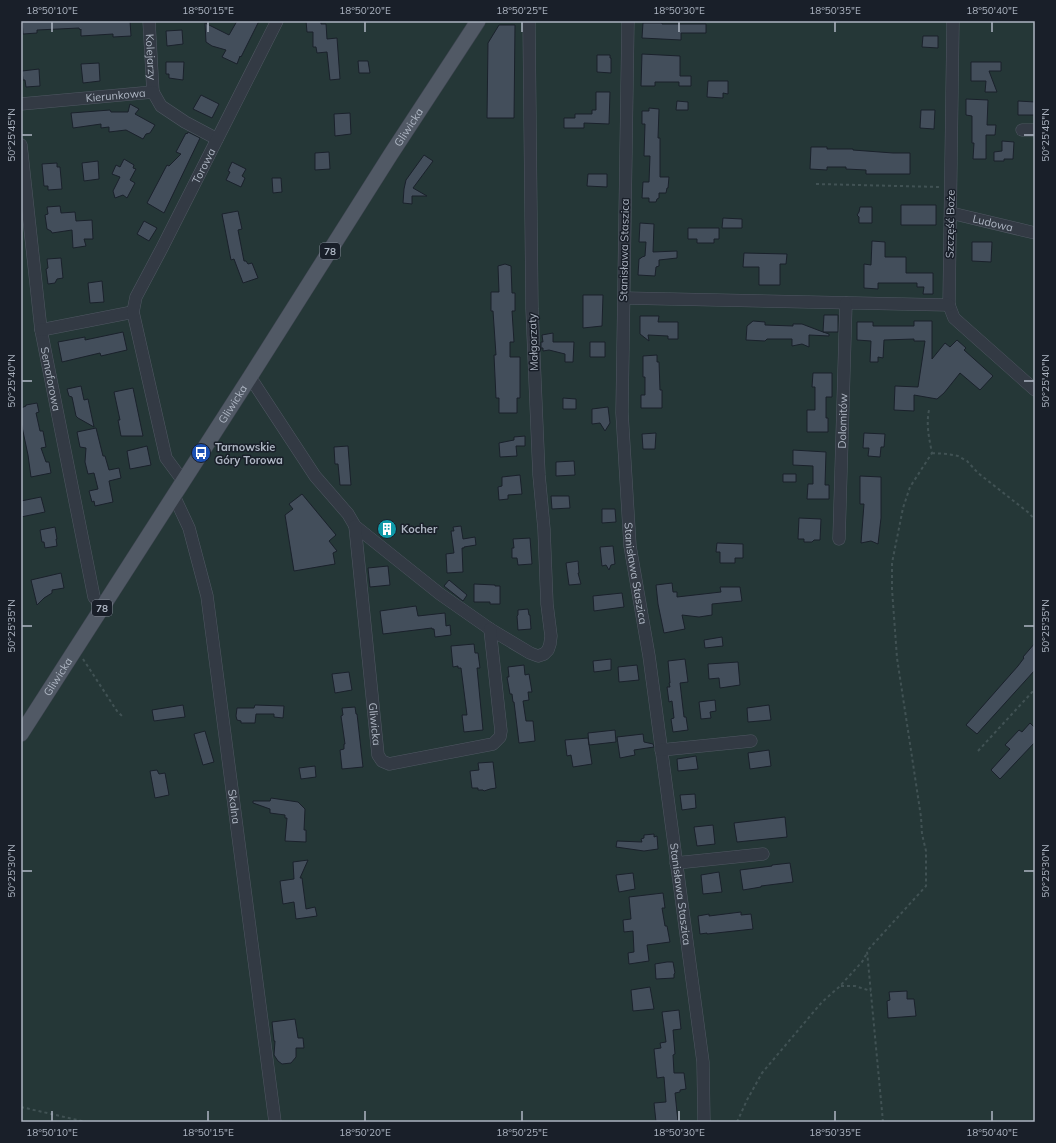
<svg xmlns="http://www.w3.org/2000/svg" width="1056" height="1143" font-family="Mulish,sans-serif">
	<rect width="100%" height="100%" fill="#202833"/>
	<!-- green -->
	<path fill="#253737" d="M21,21H1035V1122H21Z"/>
	<!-- building -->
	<path fill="#434e5b" stroke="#1a212b" d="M22,21H130L131,36L113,37V34L81,36V29L80,30L79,28L37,30V33L23,34Z
		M237,21H259L241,57L240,56L237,64L222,57L226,50L212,46L206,42L205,23L229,35Z
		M306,21H321V24H326L327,39L337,38L340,79L330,80L327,52L317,53L316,47H313V32H307Z
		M643,23H662V24H706V33H681V40L642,38Z
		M499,25H515L514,118H487L488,43Z
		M182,30L183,44L167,46L166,31Z
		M923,36H938V48L922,47Z
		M642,54L680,56V76H691V86H679V82H655V86H641Z
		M597,55H610V58H611V73L597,72Z
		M358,61H368L370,73H359Z
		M166,62H184L183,80L169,78V74H166Z
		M971,62H1001V71H989L997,92H985L986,81H971Z
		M99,63L100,81L83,83L81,64Z
		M39,69L40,86L26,87L25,80H23L22,71Z
		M708,81H728V94L723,93V98L707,97Z
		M596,92H610L609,124L584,123V128H564V118H575V114H592V110H596Z
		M201,95L219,104L212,118L193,109Z
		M966,99L988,100L987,125H996L995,135H986V159H973L974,143H972V116L966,115Z
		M677,101L688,102V110H676Z
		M1018,101L1035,102V115H1018Z
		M130,104L139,109L135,114L155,125L150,133L146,134L143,139L126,130L109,132V127L101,128V124L73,128L71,113L110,110L111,112H128Z
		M649,108L659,109L658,138H660V177H669L668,188H667L666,193H659V198L657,199L656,202H649V198H642L643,182H649L650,156H644L645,124H642V111H649Z
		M921,110H935L934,129L920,128Z
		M350,113L351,134L335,136L334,114Z
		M188,132L200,138L164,213L147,203L167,165L169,166L181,154L176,152L186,133L187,134Z
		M1002,141L1014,142L1013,159H1004V161H994V152L1002,151Z
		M811,147H827V149H853V150L893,153H910V174H866V170L846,169V167H827V170L810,169Z
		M329,152L330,169L315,170V153Z
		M424,155L433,161L413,188L427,196H412V204L403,203L404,189L406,180Z
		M124,159L134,165L133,168L136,169L130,180L135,183L127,198L123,195L115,198L113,191L120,177L112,174L116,165L120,167Z
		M98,161L99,179L84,181L82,163Z
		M232,162L246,169L242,176L245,178L241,187L226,180L230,172L228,171Z
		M57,163V167H60L62,189L48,190V186H44L42,164Z
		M588,174H607V187L587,186Z
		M272,178H281L282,192L273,193Z
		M901,205H936V225H901Z
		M60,206L61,213L75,212L76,221L92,220L93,239H84L86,246L73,248L72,230L52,233L51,231L47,229L45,215L48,214L47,207Z
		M860,207H872V223H859V217L857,215L859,212Z
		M238,211L242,229L238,230L244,261H246L248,264L252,263L258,278L243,283L234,259L231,260L222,214Z
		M723,218L742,219V228H722Z
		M144,221L157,228L149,241L137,234Z
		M640,223L654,224L653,252L677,251V258L659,260V266L656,267L655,276L638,275L639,259L641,258L642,257L645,256L646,242H639Z
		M688,228H719V239H714V243H697V239H688Z
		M872,241L885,242V257H906V273H933V294H923L924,287H917V283H878V289L864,288V264L871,265Z
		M972,242H992L991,262L972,261Z
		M744,253L787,254L786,264H780V285H759V267H743Z
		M61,258L63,278L57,279L55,283L48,284L46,269L48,268L47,259Z
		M505,264L511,266L512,293H515V311H512L514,342H510V357H520V398H517V413H499V398H496L494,355H496L493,311H491V292H499L498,266Z
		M102,281L104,302L90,303L88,283Z
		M583,295H603L602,326L583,328Z
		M824,315H838V332H823L829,334V336L809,335V347L802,344L792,346V339H767L765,341L746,340L747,326L753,321L765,322V325L793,326V324H802L823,332Z
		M640,316H659L658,322H678V339H668V336L648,335L649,341L640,334Z
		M914,321H932V359L945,343L950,347L957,340L966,348L964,350L993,376L980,390L960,373L944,393L937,399L914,395V411L894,410L895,386L918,387L925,341H914V339L884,340L883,358L878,357V362H870L871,341L857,340V322H873V326H914Z
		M123,332L127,350L101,356L100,353L62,362L58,342L85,337V340Z
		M553,333V342H574L573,362H565V354L549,350L543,351V348H541V342H543L542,335Z
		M590,342H605V357H590Z
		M657,355V362H659L660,390H662V408H641V395H645V377H643V356Z
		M813,373H832V397H826V418H828V432H807V410H815V387H812Z
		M81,386L84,400L88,399L94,427L78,418L76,416L72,397L69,396L67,389Z
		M133,388L143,436H121L118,420H120L114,392Z
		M563,398L576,399V409H563Z
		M37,403L39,412L36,413L40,431H43L46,447L41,448L46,462H49L51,473L31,477L28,455L21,422V408L26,406V405Z
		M608,407L610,423L605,431L600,423L592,424V409Z
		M96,428L103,456H105L109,470L119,468L121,478L109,481L113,502L95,506L94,501L92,502L89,491L98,489L94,473L88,474L85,462L86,448L80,447L77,432Z
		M656,433L655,449H643L642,434Z
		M864,433L885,434L884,447H881L880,457L868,456L869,448H863Z
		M525,436V446H516L517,456L500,457L499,443L514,440V437Z
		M147,446L151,465L130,469L127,451Z
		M348,446L351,485H340L338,464H335L334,447Z
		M793,450L826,452L825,485H829V499H807L808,484H813V466L793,465Z
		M574,461L575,475L556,476V462Z
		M783,474H796V482H783Z
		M520,475L522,494L508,495V499L499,500L498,487L502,486V477Z
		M860,476L881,477V518L878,544L871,541L861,543L864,504H860Z
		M302,494L336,535L329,541L337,551L333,553L335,564L294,571L285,515L293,509L289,504Z
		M551,496H569L570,508L552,509Z
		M41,497L45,512L21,517V501Z
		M602,509H615L616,522L602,523Z
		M799,518L821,519L820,540H814L812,542H804V539H798Z
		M461,526L463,539L475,537L476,545L464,547V548H462L463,572L447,573L446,554L454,553L451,531H454L453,527Z
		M55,527L57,539H56L57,546L45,548L44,542H42L40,530Z
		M530,538L532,564L518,565L517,558H512V548H514L513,539Z
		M717,543L743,544V558H735V563H720V552H716Z
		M613,546L615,564L611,565L609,570L606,565L602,566L600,547Z
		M578,561L579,573H578L581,584L569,585L566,563Z
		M388,566L390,585L370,587L368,568Z
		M61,573L64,588L52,590V593L44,598L37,605L31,580Z
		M449,580L467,595L463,601L444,586Z
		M672,583L673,592H677V597L721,592L720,587H740L742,601L712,604V615L699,617L682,615L685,629L664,633L658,604L656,585Z
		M474,584L495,585V586H500V604H490V602H474Z
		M622,593L624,607L594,611L593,596Z
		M416,606L418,616L445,613L446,626L450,625L451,635L435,637L434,629H432V628L383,634L380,611Z
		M528,609L529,615H530L531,629L518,630L517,616L518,615V610Z
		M722,637L723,646L705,648L704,640Z
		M1035,643V670L977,734L966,725L1018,666L1024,658L1023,657Z
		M474,644L475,653H478L480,668H477L483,730L464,732L462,715H467L461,668H458V666L453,667L451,646Z
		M611,659V670L594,672L593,661Z
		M685,659L688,682L680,683L684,717H686L688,730L673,732L671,719L674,718L672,701L669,702L667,687H670L669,683H670L668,661Z
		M738,662L740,685L720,688L719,678L709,679L708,664Z
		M524,665L525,675L529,674L532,692H528L529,700L523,701L526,721H533L535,741L519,743L514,702H513L512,694H510L507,677H509L508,667Z
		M637,665L639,680L619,682L618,667Z
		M349,672L352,690L335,693L332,674Z
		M715,700L716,711L710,712L711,718L701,719L699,702Z
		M183,705L185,717L154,721L152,710Z
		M255,705L284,706L283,718L274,717V714H256L255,723H241V721L237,720L236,716L237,708H254Z
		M769,705L771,720L748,722L747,708Z
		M355,707L356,714H357L363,767L342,769L340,750L344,749V744H345L341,716L343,715L342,708Z
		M1030,723L1035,728V742L1000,779L991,770L1010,749L1005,745L1019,730L1022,732Z
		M615,730L616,742L589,745L588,733Z
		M205,731L214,762L203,765L194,734Z
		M643,734L644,742L653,744L654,747L634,750L635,755L620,758L617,737Z
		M588,738L592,764L573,767L571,755L567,756L565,740Z
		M769,750L771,766L750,769L748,753Z
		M696,756L698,769L678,771L677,759Z
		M493,762L496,788L490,789L484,791L483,790H478V788H472L470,771L479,770L478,763Z
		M315,766L316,777L301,779L299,768Z
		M157,770L159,774L165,773L169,795L155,798L150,771Z
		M695,794L696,808L682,810L680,795Z
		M271,798L298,802L305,809L304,830H306V842L285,841L287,818H285V815L270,813V809L253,803V801H270Z
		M785,817L787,837L737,842L734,823Z
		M713,825L715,844L697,846L694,827Z
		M654,834V837L657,836L658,849L644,851L616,847L617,841L642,842L641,839L644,838V835Z
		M308,860L300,878H302L306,909L315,907L317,916L296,919L294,902L283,904L280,881L294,879L293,862Z
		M790,863L793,882L761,886V887L743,890L740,870L772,866V865Z
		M719,872L722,892L703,894L701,875Z
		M633,873L635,889L619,892L616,875Z
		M663,893L665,908H662L665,926H667L670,942L647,945L649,961L629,964L628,953L634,952L633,931L624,932L623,920L631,919L629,897Z
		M741,912V915L751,914L753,929L707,934V933L700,934L698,916L709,914V916Z
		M667,962H673L675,973L674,974V978L656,979L655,964Z
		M650,987L654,1009L633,1011L631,990Z
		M907,991V999H914L916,1016L888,1018L887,1001L890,1000L889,992Z
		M679,1010L681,1029L673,1030L675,1054L673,1055L674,1073H684L686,1089L680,1090V1092L675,1093L678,1122H656L654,1103L666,1102L664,1077L657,1078L654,1049L661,1048L660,1043L666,1042L662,1012Z
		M295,1019L298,1038H303L304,1048H296V1057L291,1063L282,1064L278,1061L274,1055L275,1041H274L272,1022Z"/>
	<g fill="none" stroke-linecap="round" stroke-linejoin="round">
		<!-- minor casing -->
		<g stroke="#505863" stroke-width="13">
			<g id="minor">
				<path id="s1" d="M149,21L153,92"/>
				<path id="s2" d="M628,21L622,413L630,546L649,656L703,1062L704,1122"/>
				<path d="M953,21L949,305L954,318L1035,390"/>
				<path id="s3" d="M21,104L153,92L161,106L185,122L217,139"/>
				<path d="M1022,130H1035"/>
				<path id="s4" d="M21,145L41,330L94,597L102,608"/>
				<path id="s5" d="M951,213L1035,233"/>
				<path d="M624,298L949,305"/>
				<path d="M41,330L133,312"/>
				<path d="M250,377L315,476L348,514L355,526L440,594L490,629L530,653L538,656L544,654L548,650L550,644L551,636L547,604L544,529L539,475L532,309L529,21"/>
				<path id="s6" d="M183,481L166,458L133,312L136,297L162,248L277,21"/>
				<path id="s7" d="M174,496L189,528L207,596L275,1122"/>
				<path id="s8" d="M355,526L378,755L382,761L389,764L493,744L500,737L501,731L490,629"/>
				<path id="s9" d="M839,539L846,303"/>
				<path d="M661,750L751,741"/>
				<path d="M676,863L763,854"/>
			</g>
		</g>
		<!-- major casing -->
		<g stroke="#3c434e" stroke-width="16">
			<g id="major">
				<path id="s10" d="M21,734L250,377L391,154L478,21"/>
			</g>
		</g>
		<!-- path -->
		<path stroke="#415254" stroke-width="2" stroke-dasharray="3 3" stroke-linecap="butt" d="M816,184L940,187
			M932,453L947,454L958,456L967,461L978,473L1029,513L1035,520
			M83,659L117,711L124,718
			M978,751L1035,689
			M841,986H855L871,991
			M21,1107L86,1122
			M737,1122L747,1100L762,1073L822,1002L839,987L862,962L867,953
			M883,1122L867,951L926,886V851L922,834L921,817L912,757L897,658L892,589V563L903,508L910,487L932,453C929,438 926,425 929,410"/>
		<!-- minor -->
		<use href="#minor" stroke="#333a44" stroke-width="12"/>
		<!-- major -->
		<use href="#major" stroke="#515965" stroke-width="15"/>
	</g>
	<!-- ticks -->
	<path fill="none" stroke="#adb5c2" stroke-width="1.5" d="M52,22V32M208,22V32M365,22V32M522,22V32M679,22V32M835,22V32M992,22V32M22,135H32M1024,135H1034M22,381H32M1024,381H1034M22,626H32M1024,626H1034M22,871H32M1024,871H1034M52,1111V1121M208,1111V1121M365,1111V1121M522,1111V1121M679,1111V1121M835,1111V1121M992,1111V1121"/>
	<!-- icons -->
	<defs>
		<g id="bus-disc" transform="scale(1)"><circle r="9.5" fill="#1a4fb4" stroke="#191f29"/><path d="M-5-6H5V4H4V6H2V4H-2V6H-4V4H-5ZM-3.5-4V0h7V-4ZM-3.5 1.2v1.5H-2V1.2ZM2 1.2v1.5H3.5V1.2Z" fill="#fff"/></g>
		<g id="building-disc" transform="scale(1)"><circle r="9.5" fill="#0f9aa8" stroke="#191f29"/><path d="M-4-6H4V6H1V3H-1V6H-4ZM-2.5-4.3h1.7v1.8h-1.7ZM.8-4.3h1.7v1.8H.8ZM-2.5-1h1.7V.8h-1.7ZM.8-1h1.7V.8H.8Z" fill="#fff"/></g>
	</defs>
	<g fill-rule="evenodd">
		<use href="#bus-disc" x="201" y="453"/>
		<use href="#building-disc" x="387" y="529"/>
	</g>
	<g text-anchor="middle" stroke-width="3" stroke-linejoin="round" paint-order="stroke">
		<!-- shield labels -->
		<g fill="#191f29" stroke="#818894" stroke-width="1">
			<rect x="320" y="243" width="20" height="16" rx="3"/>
			<rect x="92" y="600" width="20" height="16" rx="3"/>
		</g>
		<g font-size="10" font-weight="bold" fill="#adb5c2">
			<text x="330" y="255">78</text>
			<text x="102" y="612">78</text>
		</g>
		<!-- street labels -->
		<g font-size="11" fill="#adb5c2" stroke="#191f29">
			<text dy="4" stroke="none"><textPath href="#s1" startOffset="36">Kolejarzy</textPath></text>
			<text dy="4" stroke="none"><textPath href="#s3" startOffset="95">Kierunkowa</textPath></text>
			<text dy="4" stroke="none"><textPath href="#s10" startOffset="720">Gliwicka</textPath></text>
			<text dy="4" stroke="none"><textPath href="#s6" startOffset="341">Torowa</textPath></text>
			<text dy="4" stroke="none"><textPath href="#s5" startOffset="43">Ludowa</textPath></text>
			<text transform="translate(950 224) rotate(-89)" y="4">Szczęść Boże</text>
			<text transform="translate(624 250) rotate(-89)" y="4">Stanisława Staszica</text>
			<text transform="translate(533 342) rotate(-92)" y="4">Małgorzaty</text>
			<text dy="4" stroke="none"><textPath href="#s4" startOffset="236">Semaforowa</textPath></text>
			<text dy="4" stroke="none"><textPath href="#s10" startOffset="392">Gliwicka</textPath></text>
			<text dy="4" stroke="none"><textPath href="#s9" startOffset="118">Dolomitów</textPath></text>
			<text dy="4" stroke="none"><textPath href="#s2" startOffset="553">Stanisława Staszica</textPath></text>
			<text dy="4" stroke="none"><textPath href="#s10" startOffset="68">Gliwicka</textPath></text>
			<text dy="4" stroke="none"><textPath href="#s8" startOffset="199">Gliwicka</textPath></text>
			<text dy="4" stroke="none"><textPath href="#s7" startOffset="318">Skalna</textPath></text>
			<text dy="4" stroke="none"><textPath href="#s2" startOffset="877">Stanisława Staszica</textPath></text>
		</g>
		<!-- poi labels -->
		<g font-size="11" font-weight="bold" fill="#adb5c2" stroke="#191f29" text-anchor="start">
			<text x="215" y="451">Tarnowskie<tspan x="215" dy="13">Góry Torowa</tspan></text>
			<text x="401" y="533">Kocher</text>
		</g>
	</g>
	<!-- border -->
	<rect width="1056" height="1143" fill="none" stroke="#191f29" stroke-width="44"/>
	<rect x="22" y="22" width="1012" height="1099" fill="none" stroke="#adb5c2" stroke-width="1.5"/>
	<g font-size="10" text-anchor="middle" fill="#adb5c2">
		<text x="52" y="14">18°50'10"E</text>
		<text x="208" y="14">18°50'15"E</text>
		<text x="365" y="14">18°50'20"E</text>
		<text x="522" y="14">18°50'25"E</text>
		<text x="679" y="14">18°50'30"E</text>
		<text x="835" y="14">18°50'35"E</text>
		<text x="992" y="14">18°50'40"E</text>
		<text transform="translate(11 135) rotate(-90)" y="4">50°25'45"N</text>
		<text transform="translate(1045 135) rotate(-90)" y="4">50°25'45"N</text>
		<text transform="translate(11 381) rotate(-90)" y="4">50°25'40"N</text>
		<text transform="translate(1045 381) rotate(-90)" y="4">50°25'40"N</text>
		<text transform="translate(11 626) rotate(-90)" y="4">50°25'35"N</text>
		<text transform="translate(1045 626) rotate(-90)" y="4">50°25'35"N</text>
		<text transform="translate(11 871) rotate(-90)" y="4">50°25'30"N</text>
		<text transform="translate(1045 871) rotate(-90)" y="4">50°25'30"N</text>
		<text x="52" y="1136">18°50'10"E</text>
		<text x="208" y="1136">18°50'15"E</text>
		<text x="365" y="1136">18°50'20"E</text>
		<text x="522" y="1136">18°50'25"E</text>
		<text x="679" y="1136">18°50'30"E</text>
		<text x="835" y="1136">18°50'35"E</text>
		<text x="992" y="1136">18°50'40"E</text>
	</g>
</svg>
